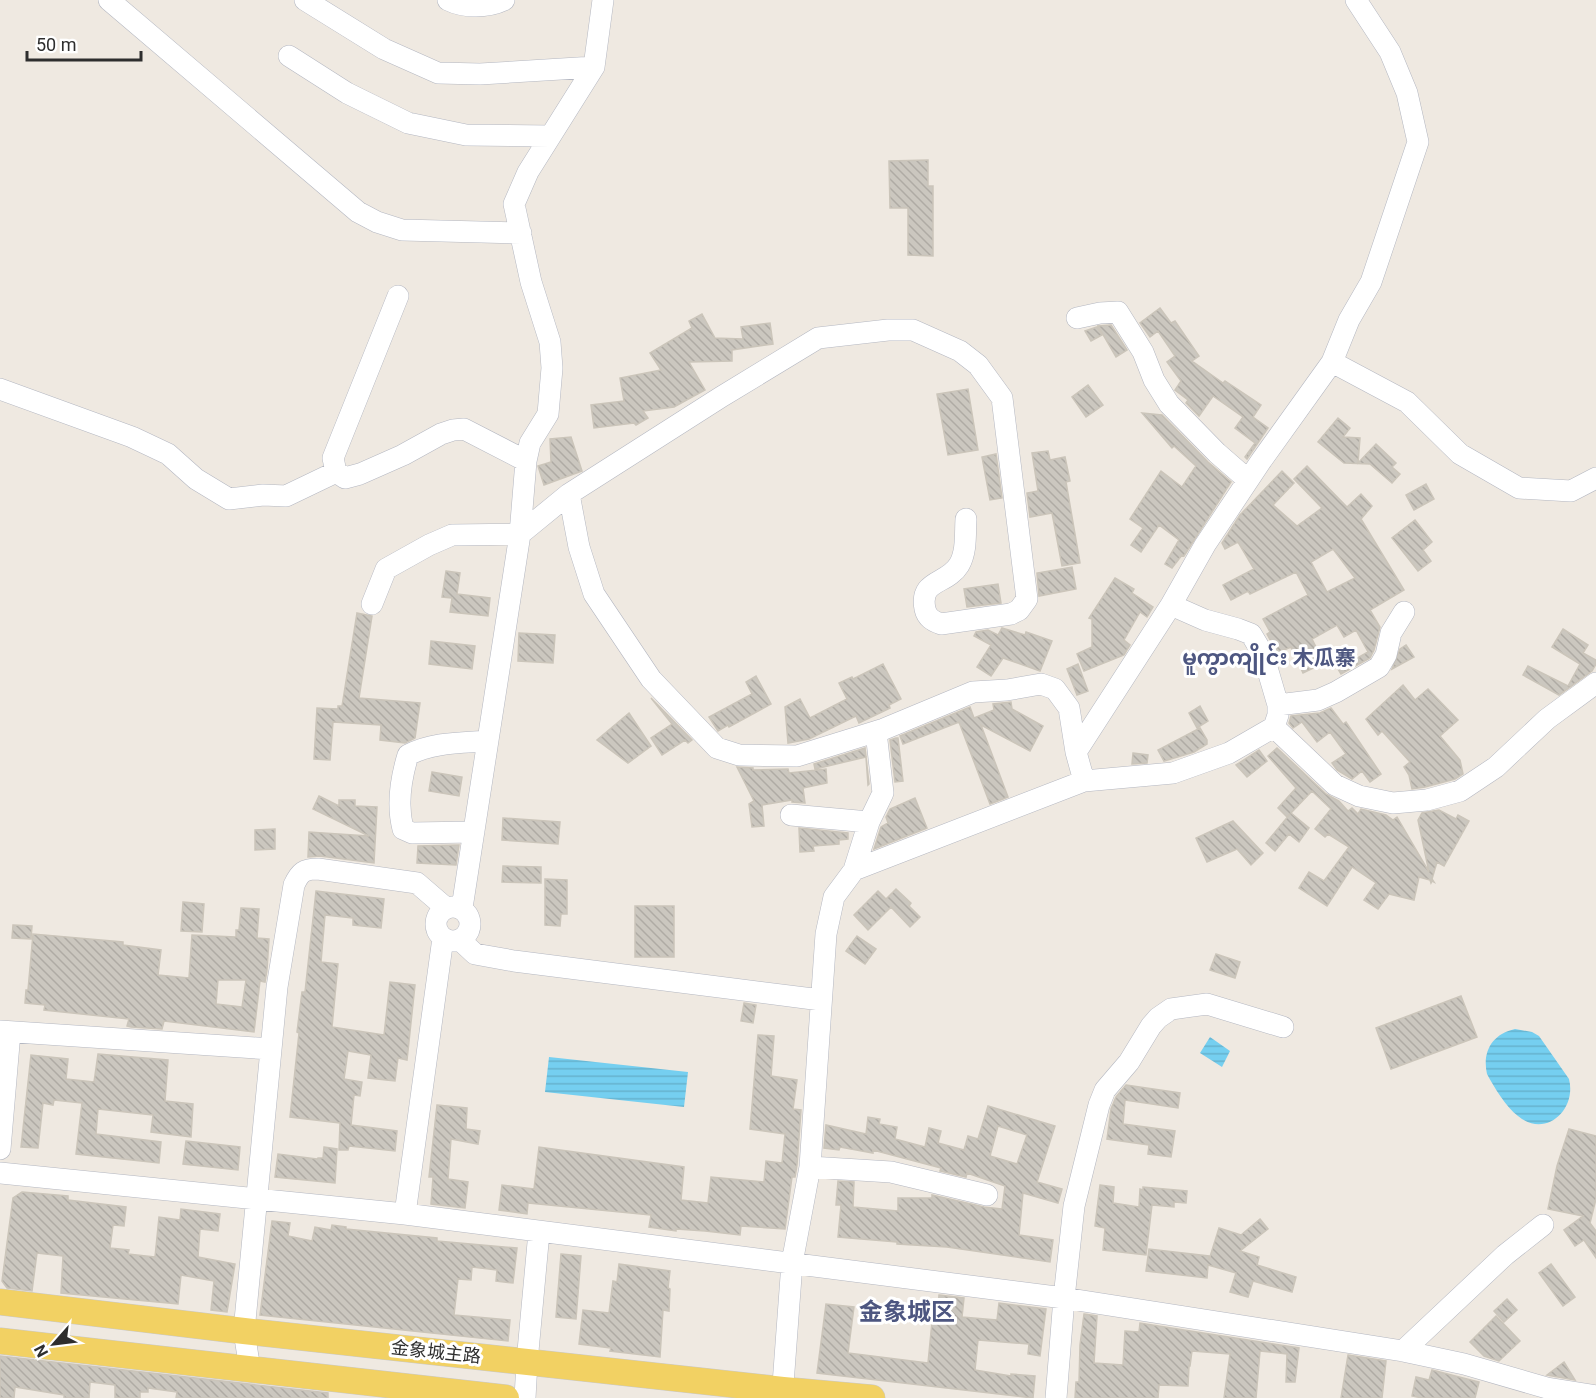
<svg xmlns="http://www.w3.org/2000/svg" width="1596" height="1398" font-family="Roboto,'Noto Sans SC','Noto Sans Myanmar',sans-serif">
	<defs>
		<pattern id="water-rules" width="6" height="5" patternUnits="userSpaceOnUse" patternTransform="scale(1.5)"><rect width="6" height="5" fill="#75cff0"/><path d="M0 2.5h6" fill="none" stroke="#66b2ce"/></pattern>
		<pattern id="building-back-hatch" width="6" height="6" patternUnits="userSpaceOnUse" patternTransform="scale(1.5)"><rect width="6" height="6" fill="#cbc7bf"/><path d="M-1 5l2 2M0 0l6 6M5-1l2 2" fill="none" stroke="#afaba4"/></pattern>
	</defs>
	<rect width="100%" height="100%" fill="#efe9e1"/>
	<!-- water -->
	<path fill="url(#water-rules)" d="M1515,1029L1532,1032L1539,1036L1569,1079C1577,1110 1545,1139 1518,1116C1506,1107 1494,1087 1487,1074C1482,1052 1492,1034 1515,1029Z
		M1210,1037L1230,1051L1222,1067L1200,1053Z
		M549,1057L688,1072L684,1107L545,1092Z"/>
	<!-- building -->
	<path fill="url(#building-back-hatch)" stroke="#cbc5ba" stroke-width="1.5" fill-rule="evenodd" d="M928,160V186H933V256L908,255V208H890L889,161Z
		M1160,308L1171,323L1175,321L1199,356L1192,361L1223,383L1225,381L1261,405L1253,417L1268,428L1247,459L1245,457L1255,443L1235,428L1243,417L1213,396L1199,416L1186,403L1188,400L1175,390L1181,381L1167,362L1175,356L1158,331L1150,337L1140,323Z
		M702,314L715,338L743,339L741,327L770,323L773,344L732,350V361L689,362L705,390L674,407L643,411L648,418L636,425L634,423L594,428L591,405L624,401L620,378L661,370L650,353L692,328L689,321Z
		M1111,325L1127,350L1116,357L1098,326Z
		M1097,327L1102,335L1091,341L1085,331Z
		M1088,385L1103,405L1086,417L1072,397Z
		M968,389L978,450L948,455L937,394Z
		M1142,413L1162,415L1208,462L1231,482L1184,556L1182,555L1172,568L1165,564L1179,540L1159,525L1141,552L1131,545L1143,528L1130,519L1161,471L1182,487L1196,466L1174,446L1172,448Z
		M1338,418L1350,428L1343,437L1360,438L1358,463L1376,444L1396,463L1392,467L1400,474L1392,483L1370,464L1344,463L1318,442Z
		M571,437L582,471L544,485L538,466L551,462L550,439Z
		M1048,451L1050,460L1065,457L1070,481L1066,482L1080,563L1062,566L1052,513L1030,517L1027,493L1038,491L1032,453Z
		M996,454L1002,498L990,500L982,457Z
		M1307,466L1347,507L1361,494L1372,506L1361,519L1404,590L1370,610L1380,627L1374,650L1370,658L1341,674L1338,669L1368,652L1356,630L1344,637L1337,625L1312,639L1324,663L1303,673L1291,647L1277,653L1267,634L1270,632L1263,619L1308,595L1296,572L1250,594L1248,591L1231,600L1223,585L1254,569L1238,542L1225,549L1222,543L1240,515L1282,471L1294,483L1273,505L1297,526L1322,508L1294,479ZM1333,549L1355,578L1327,592L1311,562Z
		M1426,484L1434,499L1414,510L1406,495Z
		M1415,520L1432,542L1423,550L1431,561L1418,571L1392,538Z
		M1072,567L1076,589L1039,596L1037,573Z
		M446,571L460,573L457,594L490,598L488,616L450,612L452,598L442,597Z
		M1115,578L1134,589L1132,593L1153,607L1147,617L1140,612L1124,640L1130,645L1124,655L1084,671L1077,654L1092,647V619L1089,618Z
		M998,584L1001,603L967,607L964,589Z
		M357,613L372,616L359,698L420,703L415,738L405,743L380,740L381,725L333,722L330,760L314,759L317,708L338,709V706H342Z
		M1002,628L1025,635L1026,632L1052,641L1040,671L1003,658L991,676L977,667L991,645L974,636L976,632L988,630L998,635Z
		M1563,629L1588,645L1583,653L1596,660V664L1592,671L1559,695L1523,675L1528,666L1568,686L1580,664L1552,647Z
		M519,633L555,635L553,663L518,661Z
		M431,641L475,646L472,669L429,664Z
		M1406,645L1414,657L1392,669L1400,649Z
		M883,664L901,699L889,705L890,708L859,723L856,716L809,739L788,743L785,707L800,699L810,718L847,699L839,683L852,677L853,679Z
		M1078,664L1088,691L1077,695L1067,669Z
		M756,676L771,704L729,727L728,725L718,731L709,717L752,694L746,682Z
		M1403,685L1415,700L1428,689L1458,720L1440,736L1460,760L1463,774L1455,779L1425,787L1412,789L1409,775L1404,767L1410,762L1382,731L1378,735L1366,719Z
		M651,698L692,740L688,743L685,740L662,755L651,738L672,724Z
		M1011,702L1012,709L1043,726L1030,751L981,725L1008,797L990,804L959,722L903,744L900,736L970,707L974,718L994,710L993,704Z
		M1200,706L1208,721L1197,728L1189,713Z
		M1331,708L1343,724L1346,722L1381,774L1370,782L1362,771L1352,779L1337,770L1332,763L1346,754L1330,732L1317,742L1302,722L1293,728L1289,723L1291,716L1320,713Z
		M629,713L651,746L628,763L597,740Z
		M1200,728L1207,740V744L1194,752L1164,761L1158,750Z
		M896,738H898L903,781L895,782L890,740Z
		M865,748L869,784L868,785L866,757L815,769L814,764Z
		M1277,748L1326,794L1339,801L1348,811L1352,808L1358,814L1361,809L1386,815L1393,820L1397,817L1429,872L1418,820L1422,813L1439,810L1456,819L1458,815L1469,821L1444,866L1437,862L1432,879L1434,882L1432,881L1431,883L1430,880L1419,877L1414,900L1389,894L1378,909L1364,900L1376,883L1352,867L1327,906L1299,888L1309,872L1324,881L1349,847L1328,834L1325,837L1315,829L1331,809L1312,791L1291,813L1309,828L1299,842L1289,834L1275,851L1266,843L1290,814L1287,817L1278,808L1296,788L1268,756Z
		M1259,750L1267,761L1247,777L1236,765Z
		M1133,753L1148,755L1147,763L1132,764Z
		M737,767L753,768V770L788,769L789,773L826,769L827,783L803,788L805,803L792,802V800L762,805L764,826L752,827L749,804L754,801Z
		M432,772L462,777L459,796L429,791Z
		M319,796L339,806V800H355V806L377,807L374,863L320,856L308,857L309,832L369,836L313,809Z
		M915,798L927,828L874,849L881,827L888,823L886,817L890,809Z
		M503,818L560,822L558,844L502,840Z
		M1233,821L1263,853L1251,865L1237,849L1207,862L1196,838Z
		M799,828L848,833V839L839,840V844L813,846L814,851L800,852Z
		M275,829V849L255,850V830Z
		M459,845L456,865L417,863L418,846Z
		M503,866L541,867V883L502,882Z
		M545,879L567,880V914H561L560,926L545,925Z
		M896,889L911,903L909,906L920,917L910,927L891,907L868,930L854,915L878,891L886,899Z
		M316,891L384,899L381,928L353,925V918L325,915L321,962L338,964L332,1027L384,1035L390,982L415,985L407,1060L398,1058L395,1081L368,1078L371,1055L348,1051L344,1079L362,1082L360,1096L354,1095L351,1125L397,1131L395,1151L349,1146L348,1150H339L340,1123L290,1117L299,1033L297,1032L302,992H305Z
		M183,902L204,904L202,932L181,931Z
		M635,906H674V957H635Z
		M241,908L259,909L257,938L269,939L267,970L265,982L260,981L254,1032L164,1021L162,1029L131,1027L127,1026L129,1019L44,1010L45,1005L25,1003L26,990H28L33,934L123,942V945L161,950L158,975L189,978L192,935L236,937V930H239ZM218,980H246L242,1007L216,1004Z
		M13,925L32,926L31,939L12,938Z
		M857,936L876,949L865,964L846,951Z
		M1216,954L1240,962L1235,978L1210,970Z
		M1461,996L1477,1037L1391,1069L1376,1028Z
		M744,1003L756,1005L753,1023L741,1021Z
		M758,1035L774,1036L771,1076L797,1080L793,1109L801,1110L797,1165L795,1177H792L785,1229L741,1226L740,1235L705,1231L676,1229V1231L649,1227L651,1215L528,1203L527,1214L499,1210L502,1185L534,1189L539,1147L684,1167L681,1200L708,1203L711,1177L764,1182L766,1161L782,1163L785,1134L750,1129Z
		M98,1054L168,1060L165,1101L193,1104L191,1137L151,1132L153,1115L98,1109L96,1134L161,1142L159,1163L76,1154L82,1103L54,1100L53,1105L43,1103L38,1148L21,1147L31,1055L68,1059L66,1079L94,1082Z
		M1126,1085L1180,1093L1178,1108L1125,1100L1123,1124L1175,1131L1171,1157L1148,1154L1149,1145L1107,1139L1111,1109L1116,1097Z
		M437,1105L467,1108L466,1129L480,1131L478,1144L451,1139L448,1179L468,1182L465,1208L431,1204L433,1177H429Z
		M988,1106L1055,1126L1037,1182L1062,1189L1058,1203L1023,1193L1019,1235L1053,1240L1050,1262L947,1247L897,1244V1242L838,1237L841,1205H836L838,1181L854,1182L853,1207L898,1211V1198H932V1195L984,1207L1002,1209L1005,1186L967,1173L966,1177L940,1171L941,1168L873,1150V1153L840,1147L839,1150L824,1148L826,1125L866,1134L868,1117L880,1119L879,1124L897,1127L895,1139L925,1147L929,1128L941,1131L938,1143L964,1150L968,1136L978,1139ZM998,1126L1027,1135L1017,1164L990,1156Z
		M1569,1129L1596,1136V1199L1590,1223L1596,1231V1258L1584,1240L1575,1246L1564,1230L1583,1216L1548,1209L1557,1166Z
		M186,1141L240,1147L238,1170L183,1164Z
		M324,1147L337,1149L335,1183L275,1177L278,1154L317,1159L318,1158H323Z
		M1100,1185L1114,1187L1113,1203L1139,1207L1140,1189L1143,1190V1187L1187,1191L1186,1203L1174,1202V1207L1152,1205L1146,1255L1103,1250L1105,1228L1095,1226Z
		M22,1192L68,1196V1200L126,1207L124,1226L113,1225L110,1248L129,1250L128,1254L155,1257L159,1217L180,1220L181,1209L220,1214L218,1231L200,1229L198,1257L235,1264L227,1312L211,1310L214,1281L181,1275L178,1304L61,1293L63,1256L37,1253L32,1291L7,1288L2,1281L13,1198Z
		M1260,1219L1268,1229L1240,1251L1259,1257L1257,1265L1296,1277L1292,1292L1253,1281L1248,1297L1230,1292L1236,1273L1208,1265L1207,1278L1146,1271L1149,1249L1209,1256V1260L1219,1228L1241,1235Z
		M272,1221L290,1223L288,1236L312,1241L315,1227L331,1230L332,1225L346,1227V1229L437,1238V1241L517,1248L513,1283L496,1281L497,1270L472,1267L471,1280L458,1279L454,1315L510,1320L508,1341L260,1315Z
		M561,1254L581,1256L576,1319L556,1317Z
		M619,1264L670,1271L668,1288L670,1289L669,1311L663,1310L660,1357L610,1351L611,1348L579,1344L583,1310L609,1313L613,1281L617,1282Z
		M1551,1264L1575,1297L1563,1306L1539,1273Z
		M939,1295L964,1298L962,1317L997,1320L999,1303L1046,1309L1040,1356L1028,1354L1029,1344L978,1340L975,1370L1011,1376V1374L1035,1376L1033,1398L817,1373L826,1304L854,1307L848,1353L928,1363L932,1322L937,1323Z
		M1507,1299L1517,1310L1504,1322L1494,1311Z
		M1084,1314L1097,1316L1094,1363L1123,1365L1125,1331L1139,1332L1140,1323L1299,1348L1295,1382H1286L1287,1354L1260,1351L1256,1398H1224L1230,1354L1192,1351L1190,1366H1189L1188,1386L1159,1385L1158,1398H1075L1076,1382H1079L1080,1345Z
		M1496,1316L1520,1341L1499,1361L1484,1356L1470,1342Z
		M1348,1355L1386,1361L1382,1398H1341Z
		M0,1356L328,1393V1398H176L177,1392L148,1388V1392H140V1398H115V1385L90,1382L89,1398H64V1395L15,1387L14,1398H0Z
		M1564,1362L1575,1380L1547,1375Z
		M1432,1370L1479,1382L1475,1398H1422L1412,1396L1416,1377L1429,1380Z"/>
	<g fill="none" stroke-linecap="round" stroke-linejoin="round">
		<!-- minor casing -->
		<g stroke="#b4b7c1" stroke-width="22">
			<path id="minor" d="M109,0L358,212L377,222L402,230L521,233
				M305,0L384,49L438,73L480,74L594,67
				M448,0C464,8 487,8 504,0
				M289,56L347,93L408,123L466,135L550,136
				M398,296L333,458L336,472L345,478L360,474L403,455L441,434L453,430L464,429L526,461
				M1077,318L1100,313L1118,312L1143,352L1154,380L1169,404L1217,453L1248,480
				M1332,362L1407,402L1460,454L1519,488L1571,491L1596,478
				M0,389L132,437L168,454L196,479L229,499L263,495L286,496L336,472
				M569,494L579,547L594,594L651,679L717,748L739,755L797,756L884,729L973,692L1007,690L1041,684L1055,689L1069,708L1076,752
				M372,604L386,569L429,545L452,535L520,534L569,494L721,397L818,338L888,330H913L960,351L978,365L1002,398L1027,599L1019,610L1011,614L941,624C933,621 927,618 925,609C919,579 947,585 959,565C967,552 965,533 966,519
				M1171,605L1205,620L1238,629L1251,634L1263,654L1278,705V715L1274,727
				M1278,705L1318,700L1336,692L1379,667L1386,655L1391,633L1404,612
				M1084,781L1173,773L1229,753L1274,727L1335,785L1359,796L1393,803L1427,800L1460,791L1496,767L1547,719L1596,683
				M791,815L869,822
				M474,832L412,833L403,829C397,806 401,778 408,755C433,742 461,743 488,741
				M854,870L869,822L883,793L876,732
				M436 924a17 17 0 1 1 34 0a17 17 0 1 1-34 0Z
				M462,908L520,534L526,461L530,443L548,414L552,368L550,342L531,282L514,204L528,172L594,67L603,0
				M460,940L475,954L514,961L821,1000
				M0,1031L271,1049
				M0,1149L10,1032
				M810,1167L891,1172L987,1195
				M0,1173L405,1214L1064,1298L1074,1206L1099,1105L1105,1090L1129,1062L1151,1026L1158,1018L1171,1009L1207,1004L1283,1027
				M405,1214L443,938
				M1403,1351L1505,1255L1543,1225
				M250,1370L244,1331L277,987L294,885C300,872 304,869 318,869L417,883L446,908
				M525,1398L527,1362L539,1232
				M782,1398L792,1263L810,1167L826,934L834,897L854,870L1084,781L1076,752L1171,605L1205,545L1261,461L1332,362L1349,320L1371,282L1418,142L1407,93L1390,52L1356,0
				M1056,1398L1064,1298L1403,1351L1464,1364L1547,1388L1596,1396"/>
		</g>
		<!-- major casing -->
		<g stroke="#c9c9c9" stroke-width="27">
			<path id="major" d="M0,1302L244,1331L783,1390L872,1398
				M0,1341L506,1398"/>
		</g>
		<!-- minor -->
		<use href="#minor" stroke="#fff" stroke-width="21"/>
		<!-- major -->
		<use href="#major" stroke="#f2d163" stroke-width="26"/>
	</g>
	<g text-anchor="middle" stroke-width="6" stroke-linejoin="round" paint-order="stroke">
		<!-- street labels -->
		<g font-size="18" fill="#2e2e2e" stroke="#fff">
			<text transform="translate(436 1352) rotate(6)" y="6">金象城主路</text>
		</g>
		<!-- quarter labels -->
		<g font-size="21" font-weight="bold" fill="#4d5680" stroke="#fff">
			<text x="1269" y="665">မူကွာကျိုင်း 木瓜寨</text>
		</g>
		<!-- district labels -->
		<g font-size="24" font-weight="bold" fill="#4d5680" stroke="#fff">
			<text x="907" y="1320">金象城区</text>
		</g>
	</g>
	<!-- north arrow -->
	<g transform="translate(54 1344) rotate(242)" stroke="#ffffff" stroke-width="4.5" paint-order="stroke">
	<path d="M0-4.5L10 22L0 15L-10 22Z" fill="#2e2e2e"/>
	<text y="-9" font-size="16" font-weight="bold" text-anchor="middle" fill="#2e2e2e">N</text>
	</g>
	<!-- scale -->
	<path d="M27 51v9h114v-9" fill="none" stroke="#2e2e2e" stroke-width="3"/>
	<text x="36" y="51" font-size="18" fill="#2e2e2e" stroke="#ffffff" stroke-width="4.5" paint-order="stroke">50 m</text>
</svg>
